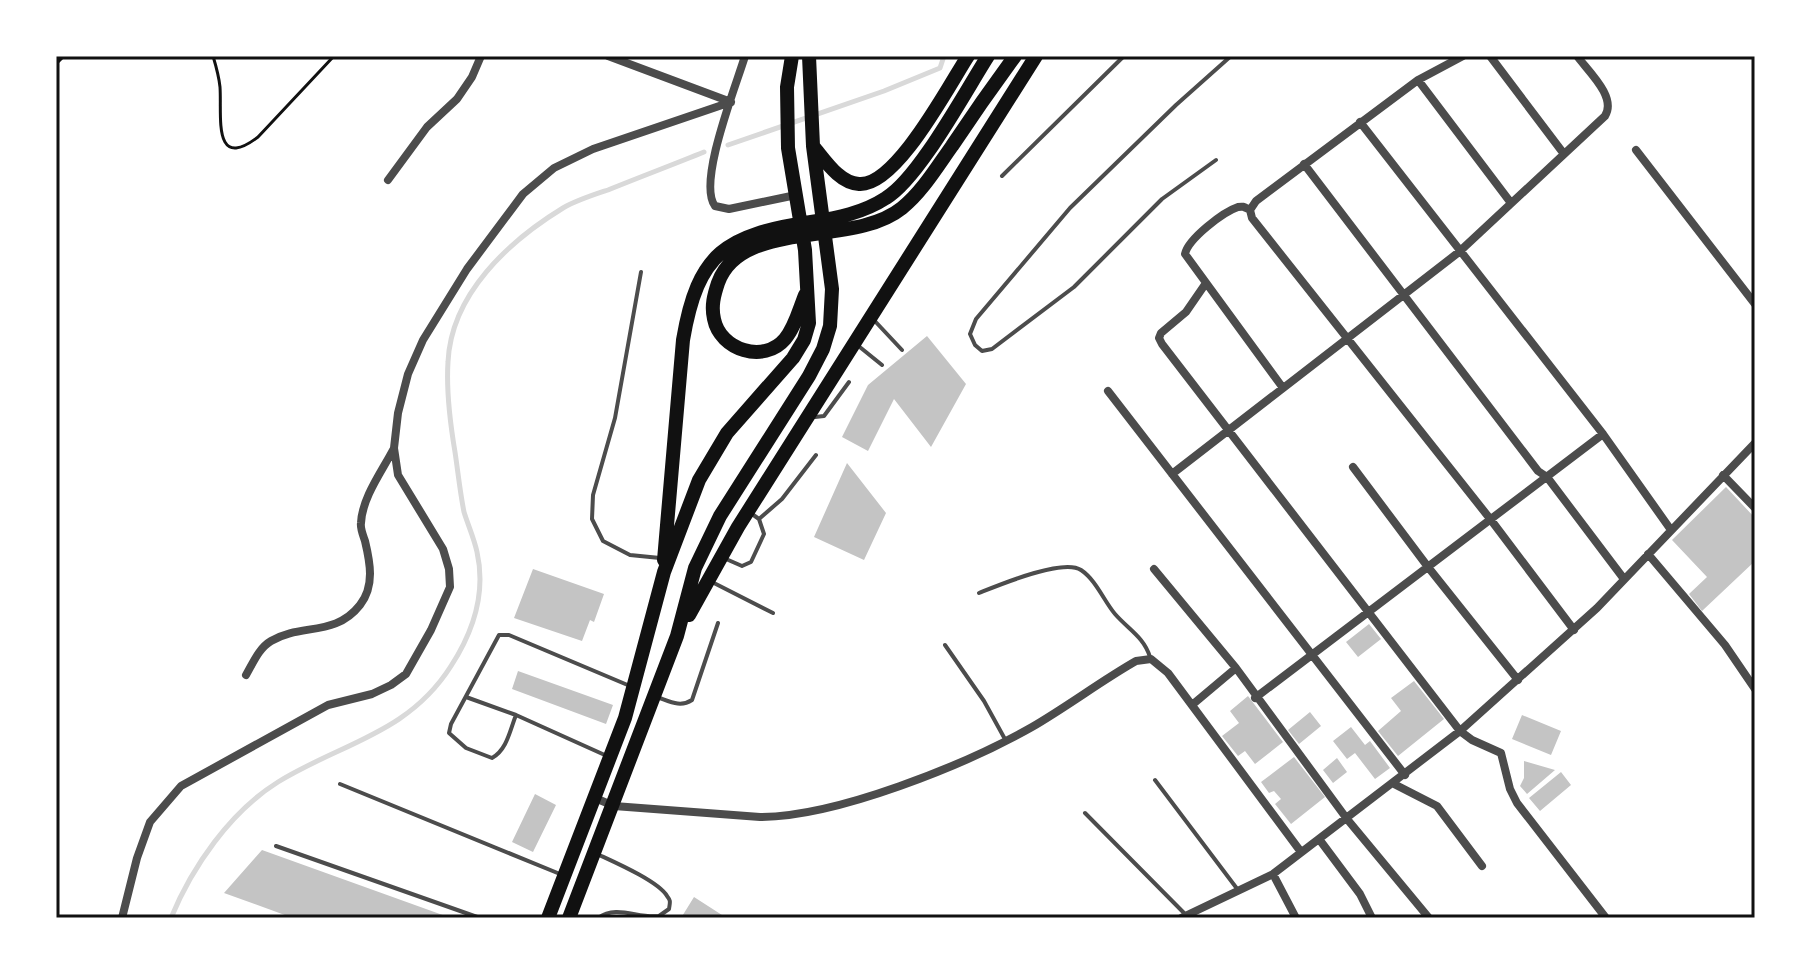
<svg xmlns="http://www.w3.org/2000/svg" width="1811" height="974" font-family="Roboto,sans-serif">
	<rect width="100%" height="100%" fill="#fff"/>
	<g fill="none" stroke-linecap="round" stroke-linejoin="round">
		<!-- stream -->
		<path stroke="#d9d9d9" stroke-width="5" d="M728,145L884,91L940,68L944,56
			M171,918C192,867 230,812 278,782C341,743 408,734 451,666C473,632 486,592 477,552C474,538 468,525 464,512C460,492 458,472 455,452C450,422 446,392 448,362C451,294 509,241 563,208C577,200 593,195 608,190C640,177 672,165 704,152"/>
	</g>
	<!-- building -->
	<path fill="#c4c4c4" d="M927,336L966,384L931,447L894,399L868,451L842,437L868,385Z
		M847,463L886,513L864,560L814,537Z
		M1726,487L1755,518V561L1702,611L1689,594L1707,577L1672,540Z
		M533,569L604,594L594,622L590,620L582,641L514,618Z
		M1369,624L1381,639L1358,657L1346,642Z
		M518,671L613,705L606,724L512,689Z
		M1414,681L1444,719L1398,756L1378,731L1401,711L1391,698Z
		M1248,696L1283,742L1255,764L1245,751L1238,756L1222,736L1239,723L1230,711Z
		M1310,712L1321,726L1299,744L1288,730Z
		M1522,715L1561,731L1551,755L1512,739Z
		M1351,727L1365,745L1370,741L1390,768L1375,779L1355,753L1347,759L1333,741Z
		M1294,757L1325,797L1291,824L1275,804L1281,799L1274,791L1269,793L1261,782Z
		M1337,758L1347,772L1333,783L1323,770Z
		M1524,761L1555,770L1527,794L1520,786L1524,778Z
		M1561,772L1571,785L1540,811L1529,798Z
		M535,794L556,805L533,852L512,842Z
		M262,850L451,918H293L224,893Z
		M694,897L722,915L720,918H681Z"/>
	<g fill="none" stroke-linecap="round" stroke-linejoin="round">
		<!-- path -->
		<path stroke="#111" stroke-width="3" d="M213,56C216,66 219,77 220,87C222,115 212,172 258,137L334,56
			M56,64L64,56"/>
		<!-- service -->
		<path stroke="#4c4c4c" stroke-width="4" d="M1216,160L1162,199L1074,287L992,349L982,351L975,345L970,334L976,319L1070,208L1176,105L1231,56
			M1002,176L1124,56
			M641,272L615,418L593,495L592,519L603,541L630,555L660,558
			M872,318L902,350
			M856,344L882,365
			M811,415L815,417L824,416L849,382
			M759,519L782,499L816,455
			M726,559L742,566L751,562L764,534L759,519L752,514
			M710,581L773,613
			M979,593C999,585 1063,558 1081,570C1096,580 1104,601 1115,614C1128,629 1144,637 1150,657
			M945,645L984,701L1006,741
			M466,697L516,715L607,756
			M657,697C669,701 680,708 692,700L718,623
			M516,715C510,730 507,750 492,758L466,748L449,733L451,724L499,635H509L630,686
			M1155,780L1238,890
			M340,784L560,874
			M1085,813L1186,915
			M276,846L480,918
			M597,854C614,862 658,881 667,896C671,901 670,902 669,909L659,916C638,919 617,904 598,918"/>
		<!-- minor -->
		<path stroke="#4c4c4c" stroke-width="8" d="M608,56L731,102
			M745,56C736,86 697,183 715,206L729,209L796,195
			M1490,56L1564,154
			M1418,80L1511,203
			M1360,122L1603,434L1671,530
			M1636,150L1755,304
			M1304,164L1538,471L1547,477L1624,579
			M388,180L427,127L457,99L472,77L481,56
			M1250,210L1252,218L1491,520L1574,630
			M1250,210L1256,201L1418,80L1463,56
			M1250,210C1244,207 1244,206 1238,207C1223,212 1188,239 1185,254L1283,388
			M1206,283L1186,312L1161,333L1159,338L1162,344L1460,731L1472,740L1501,753L1510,789L1517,803L1606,918
			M1108,391L1405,775
			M1353,467L1428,567L1518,680
			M1172,474L1459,252L1605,116C1617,97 1588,71 1577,56
			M1723,475L1755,508
			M1648,554L1725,645L1755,689
			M1154,569L1236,668L1347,819L1429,918
			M246,675C253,663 259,648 271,641C301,623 335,637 360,605C375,586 370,562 365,541C363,535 360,528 361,523C362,498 382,471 393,450
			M1255,698L1603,434
			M1192,705L1236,668
			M1394,784L1437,806L1482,866
			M595,798L614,806L760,817C836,817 965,765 1032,727C1068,706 1101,681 1136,661L1151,659L1168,673L1301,852
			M1319,839L1360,894L1372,918
			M1273,874L1296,918
			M122,918L137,858L150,822L181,786L328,705L372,694L391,685L406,674L431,630L450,587L449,569L443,549L398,475L394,448L398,413L408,374L423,340L467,269L523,194L554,168L593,149L731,102
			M1181,918L1273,874L1460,731L1597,608L1755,443"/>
		<!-- primary -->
		<path stroke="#111" stroke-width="14" d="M813,146C825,160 839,183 859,184C896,187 949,85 968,56
			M805,295C799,310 795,327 785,339C764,364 720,350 714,319C711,306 714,295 718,283C741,218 853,248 902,208C922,192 937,167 952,146C972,116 993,86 1015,56
			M664,560L683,340C698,252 726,235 811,222C837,218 863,213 886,198C919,178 965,92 988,56
			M689,615L738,527L1036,56
			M548,918L625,718L664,572L699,480L727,433L793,358L804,340L809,323L805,250L788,148L787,87L792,56
			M569,918L677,636L695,568L720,516L809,376L823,349L830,326L832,289L813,146L809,56"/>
	</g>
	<!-- border -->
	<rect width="1811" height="974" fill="none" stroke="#ffffff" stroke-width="116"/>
	<rect x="58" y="58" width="1695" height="858" fill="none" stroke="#111" stroke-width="3"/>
</svg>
